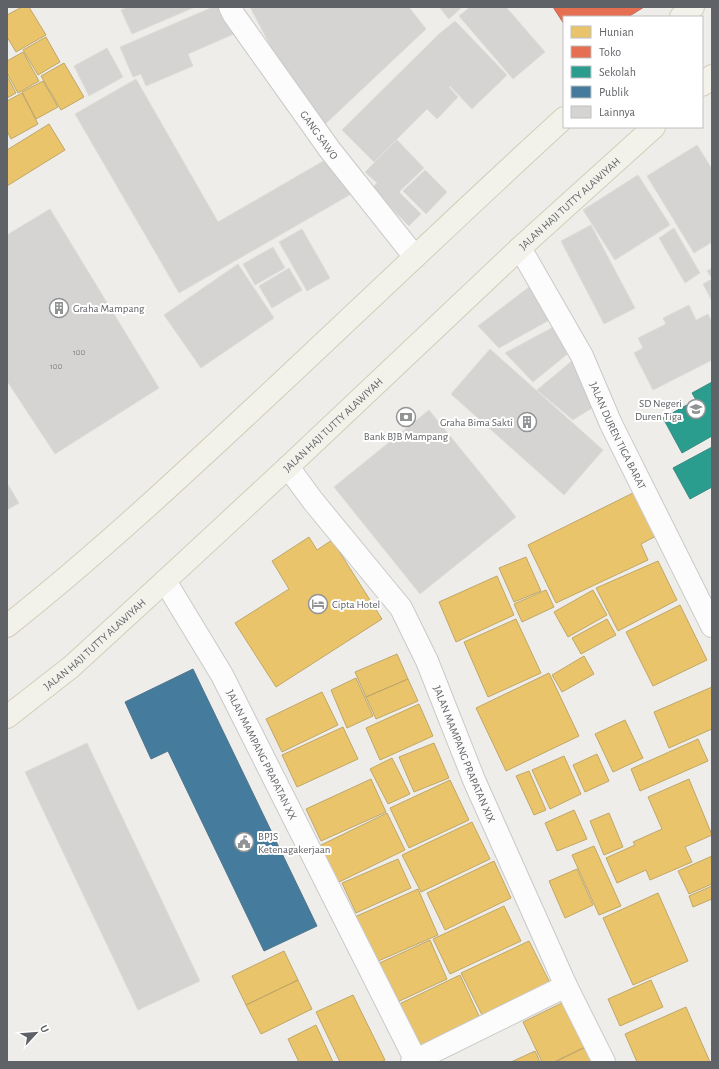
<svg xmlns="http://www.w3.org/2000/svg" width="719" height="1069" font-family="'Alegreya Sans',sans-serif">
	<rect width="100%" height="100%" fill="#eeede9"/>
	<!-- homes -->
	<path fill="#e9c46a" stroke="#c0a769" d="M22,7H29L46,35L16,52L7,37V15Z
		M46,37L60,62L38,75L23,50Z
		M23,52L39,81L18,93L7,73V61Z
		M64,63L84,97L61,110L41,76Z
		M7,76L16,93L7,98Z
		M43,81L58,107L36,119L22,92Z
		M22,93L38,124L11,139L7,131V101Z
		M49,124L65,150L7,186V150Z
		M637,491L658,535L641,544L648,560L556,603L528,545Z
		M309,537L317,550L332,540L382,619L276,687L235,623L289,589L272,561Z
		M526,557L541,591L514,602L499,568Z
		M658,561L677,600L618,631L596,588Z
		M497,576L514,615L456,642L439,602Z
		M546,590L554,607L522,622L514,604Z
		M593,590L607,615L568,637L554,612Z
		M680,605L707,660L653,686L626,632Z
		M516,619L541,673L488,697L464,642Z
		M607,619L616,635L581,654L572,638Z
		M397,654L408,679L366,697L355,672Z
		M584,656L594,674L562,692L552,675Z
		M549,673L579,736L506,771L476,708Z
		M356,678L373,716L347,728L331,690Z
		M408,679L418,701L376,719L366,697Z
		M712,687V729L669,748L654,712Z
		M322,692L338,725L282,752L266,719Z
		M419,704L433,736L380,760L366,728Z
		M625,720L643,758L613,772L595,734Z
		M343,727L358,759L297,787L282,755Z
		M698,739L708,761L640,791L631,769Z
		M434,743L449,778L414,792L399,757Z
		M597,754L609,781L585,792L573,765Z
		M564,756L581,794L550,809L532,770Z
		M392,758L410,794L388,804L370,769Z
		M529,771L546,810L534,815L516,776Z
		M371,779L386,812L321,841L306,809Z
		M689,779L712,835L685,847L692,862L650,880L646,870L617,883L606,858L635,845L633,842L662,829L648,797Z
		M450,780L469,820L409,848L390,808Z
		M574,810L587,839L557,851L545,823Z
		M387,813L405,850L337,883L319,846Z
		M609,813L623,847L604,855L590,821Z
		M472,822L490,859L421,892L402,855Z
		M594,846L621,906L599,915L572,855Z
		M712,856V884L689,894L678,871Z
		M398,859L411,888L356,913L342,883Z
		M494,861L511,898L445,930L427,893Z
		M577,869L593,905L565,918L549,881Z
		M712,886V899L693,907L689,896Z
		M418,889L438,935L369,965L350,919Z
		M658,893L688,961L633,985L603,918Z
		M504,906L521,941L450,974L433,939Z
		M430,940L447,979L391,1005L373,966Z
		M529,941L552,987L484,1019L461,973Z
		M284,951L298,980L246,1005L232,976Z
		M460,975L480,1018L413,1050L393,1007Z
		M298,980L312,1009L261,1034L246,1005Z
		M651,980L663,1007L620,1026L608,999Z
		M353,995L385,1060L381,1062H340L316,1012Z
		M566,1001L587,1046L554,1062H542L523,1022Z
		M686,1007L710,1062H637L625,1034Z
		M316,1025L333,1062H299L288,1039Z
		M590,1045L599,1062H555Z
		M535,1051L540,1062H511Z"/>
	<!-- shops -->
	<path fill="#e76f51" stroke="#be6b57" d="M553,7H644L628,17H564V24Z"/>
	<!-- schools -->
	<path fill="#2a9d8f" stroke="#3a8b83" d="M712,382V436L682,453L663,418L696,400L692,393Z
		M712,447V487L690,499L673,468Z"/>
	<!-- public -->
	<path fill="#457b9d" stroke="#4d748c" d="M193,669L317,926L264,951L168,751L151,759L125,702Z"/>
	<!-- building -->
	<path fill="#d5d4d2" stroke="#dedcd8" d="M128,7H195L132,34L121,10Z
		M213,7H224L236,33L188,54L193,66L146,86L141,74L133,77L120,47Z
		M250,7H409L426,29L322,127L281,66Z
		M439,7H462L449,19Z
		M470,7H506L545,52L513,79L459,16Z
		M455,21L507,75L472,109L450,86L449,87L458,97L437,119L427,109L374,162L342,130L439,34Z
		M107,48L123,77L89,96L74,66Z
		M136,79L218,222L332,156L353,193L179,293L75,114Z
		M397,140L424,168L399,192L421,214L409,226L372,188L377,183L365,172Z
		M697,145L712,169V242L694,253L647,176Z
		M425,170L447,192L426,214L403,191Z
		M638,175L670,225L615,260L583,210Z
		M50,209L159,388L55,454L7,381V235Z
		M591,225L635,308L604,324L561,241Z
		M674,228L700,273L685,283L659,238Z
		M302,229L330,278L307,291L279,242Z
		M273,247L285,268L255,285L243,264Z
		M238,264L274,318L201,368L164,315Z
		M289,268L302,290L272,308L259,286Z
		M712,268V301L703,284L712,279L707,271Z
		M533,284L553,318L499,348L478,326Z
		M689,305L696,320L708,314L712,322V360L653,390L634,353L643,348L638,338L666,324L663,318Z
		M559,324L571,351L533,382L505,353Z
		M490,349L603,450L564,495L451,394Z
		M573,360L595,406L573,420L537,390Z
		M429,410L516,517L420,594L334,487Z
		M7,483L19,503L7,510Z
		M87,743L200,981L138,1010L25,772Z"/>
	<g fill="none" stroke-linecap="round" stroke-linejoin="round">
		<!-- minor casing -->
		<g stroke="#c9c9c9" stroke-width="24">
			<g id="minor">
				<path id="s1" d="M230,7L234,15L330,150L415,257"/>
				<path id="s2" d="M520,248L582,356L611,424L712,626"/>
				<path id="s3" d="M288,467L313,501L401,608L427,661L474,780L566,986L604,1062"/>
				<path id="s4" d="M165,581L222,675L416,1061"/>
				<path d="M412,1062L566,986"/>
			</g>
		</g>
		<!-- major casing -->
		<g stroke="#d3ceba" stroke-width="24">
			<g id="major">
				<path d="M681,17L693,7"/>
				<path d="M702,85L712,76"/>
				<path d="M7,626C103,550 192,466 282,382C376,294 469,205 564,118"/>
				<path id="s5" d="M7,717L71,667L165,581L288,467L520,248L654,127"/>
			</g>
		</g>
		<!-- minor -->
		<use href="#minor" stroke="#fcfcfc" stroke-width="22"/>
		<!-- major -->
		<use href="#major" stroke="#f2f2ea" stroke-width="22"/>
	</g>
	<!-- icons -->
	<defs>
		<g id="building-ring" transform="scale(1)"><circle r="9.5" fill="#fff" stroke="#919394" stroke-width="1.5"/><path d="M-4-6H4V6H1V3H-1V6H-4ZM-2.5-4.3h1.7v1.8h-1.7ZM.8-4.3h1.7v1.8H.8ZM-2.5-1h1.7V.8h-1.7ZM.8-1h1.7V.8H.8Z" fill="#919394"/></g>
		<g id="school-ring" transform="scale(1)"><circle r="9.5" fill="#fff" stroke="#919394" stroke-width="1.5"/><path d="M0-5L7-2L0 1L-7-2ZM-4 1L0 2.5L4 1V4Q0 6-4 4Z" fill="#919394"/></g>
		<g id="bank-ring" transform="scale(1)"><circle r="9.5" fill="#fff" stroke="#919394" stroke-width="1.5"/><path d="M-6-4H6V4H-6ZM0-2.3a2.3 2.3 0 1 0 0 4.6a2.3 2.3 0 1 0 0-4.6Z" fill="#919394"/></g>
		<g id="hotel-ring" transform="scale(1)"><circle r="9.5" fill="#fff" stroke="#919394" stroke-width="1.5"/><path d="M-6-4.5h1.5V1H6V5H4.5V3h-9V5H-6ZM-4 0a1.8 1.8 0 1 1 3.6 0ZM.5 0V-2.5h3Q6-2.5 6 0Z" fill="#919394"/></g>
		<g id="civic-ring" transform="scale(1)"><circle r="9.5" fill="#fff" stroke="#919394" stroke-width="1.5"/><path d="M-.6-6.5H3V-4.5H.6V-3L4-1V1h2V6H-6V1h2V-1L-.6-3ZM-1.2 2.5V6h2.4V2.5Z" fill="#919394"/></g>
	</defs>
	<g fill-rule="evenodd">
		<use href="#building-ring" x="59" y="308"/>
		<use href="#school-ring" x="696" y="409"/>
		<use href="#bank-ring" x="406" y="417"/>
		<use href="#building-ring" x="527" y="422"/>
		<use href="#hotel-ring" x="318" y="604"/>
		<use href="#civic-ring" x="244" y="842"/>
	</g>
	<g text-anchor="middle" stroke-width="4" stroke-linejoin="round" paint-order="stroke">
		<!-- number labels -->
		<g font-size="9" fill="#7e8082">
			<text x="79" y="355">100</text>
			<text x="56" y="369">100</text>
		</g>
		<!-- street labels -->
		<g font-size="11" fill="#5f6266" stroke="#fff">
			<text dy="4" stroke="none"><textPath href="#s1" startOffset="156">GANG SAWO</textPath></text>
			<text dy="4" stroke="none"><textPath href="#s5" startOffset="762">JALAN HAJI TUTTY ALAWIYAH</textPath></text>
			<text dy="4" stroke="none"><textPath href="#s5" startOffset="438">JALAN HAJI TUTTY ALAWIYAH</textPath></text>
			<text dy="4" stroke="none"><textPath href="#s2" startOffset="212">JALAN DUREN TIGA BARAT</textPath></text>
			<text dy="4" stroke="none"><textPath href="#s5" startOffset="114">JALAN HAJI TUTTY ALAWIYAH</textPath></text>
			<text dy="4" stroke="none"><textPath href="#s3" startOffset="340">JALAN MAMPANG PRAPATAN XIX</textPath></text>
			<text dy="4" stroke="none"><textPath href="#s4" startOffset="199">JALAN MAMPANG PRAPATAN XX</textPath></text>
		</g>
		<!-- poi labels -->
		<g font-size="11" fill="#5f6266" stroke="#fff" text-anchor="start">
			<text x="73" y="312">Graha Mampang</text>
			<text x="682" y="407" text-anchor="end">SD Negeri<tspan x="682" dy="13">Duren Tiga</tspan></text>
			<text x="513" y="426" text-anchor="end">Graha Bima Sakti</text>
			<text x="406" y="440" text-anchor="middle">Bank BJB Mampang</text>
			<text x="332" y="608">Cipta Hotel</text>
			<text x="258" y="840">BPJS<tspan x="258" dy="13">Ketenagakerjaan</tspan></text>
		</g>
	</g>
	<!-- border -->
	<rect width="719" height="1069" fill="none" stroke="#5f6266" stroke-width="16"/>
	<!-- legend -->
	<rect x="563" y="16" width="140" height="112" fill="#ffffff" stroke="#bfc0c2"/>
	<rect x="571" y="26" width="20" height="12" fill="#e9c46a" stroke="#bfc0c2"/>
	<text x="599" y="36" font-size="12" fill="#5f6266">Hunian</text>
	<rect x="571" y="46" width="20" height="12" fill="#e76f51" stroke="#bfc0c2"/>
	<text x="599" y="56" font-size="12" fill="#5f6266">Toko</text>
	<rect x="571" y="66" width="20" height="12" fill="#2a9d8f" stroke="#bfc0c2"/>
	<text x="599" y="76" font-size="12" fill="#5f6266">Sekolah</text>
	<rect x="571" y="86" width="20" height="12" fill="#457b9d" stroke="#bfc0c2"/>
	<text x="599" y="96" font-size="12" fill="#5f6266">Publik</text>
	<rect x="571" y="106" width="20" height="12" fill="#d5d4d2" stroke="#bfc0c2"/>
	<text x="599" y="116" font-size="12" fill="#5f6266">Lainnya</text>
	<!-- north arrow -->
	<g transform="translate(36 1033) rotate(64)" stroke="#ffffff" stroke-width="3" paint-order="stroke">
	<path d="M0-3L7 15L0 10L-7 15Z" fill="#5f6266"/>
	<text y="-6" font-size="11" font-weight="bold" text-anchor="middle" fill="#5f6266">U</text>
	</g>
</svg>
